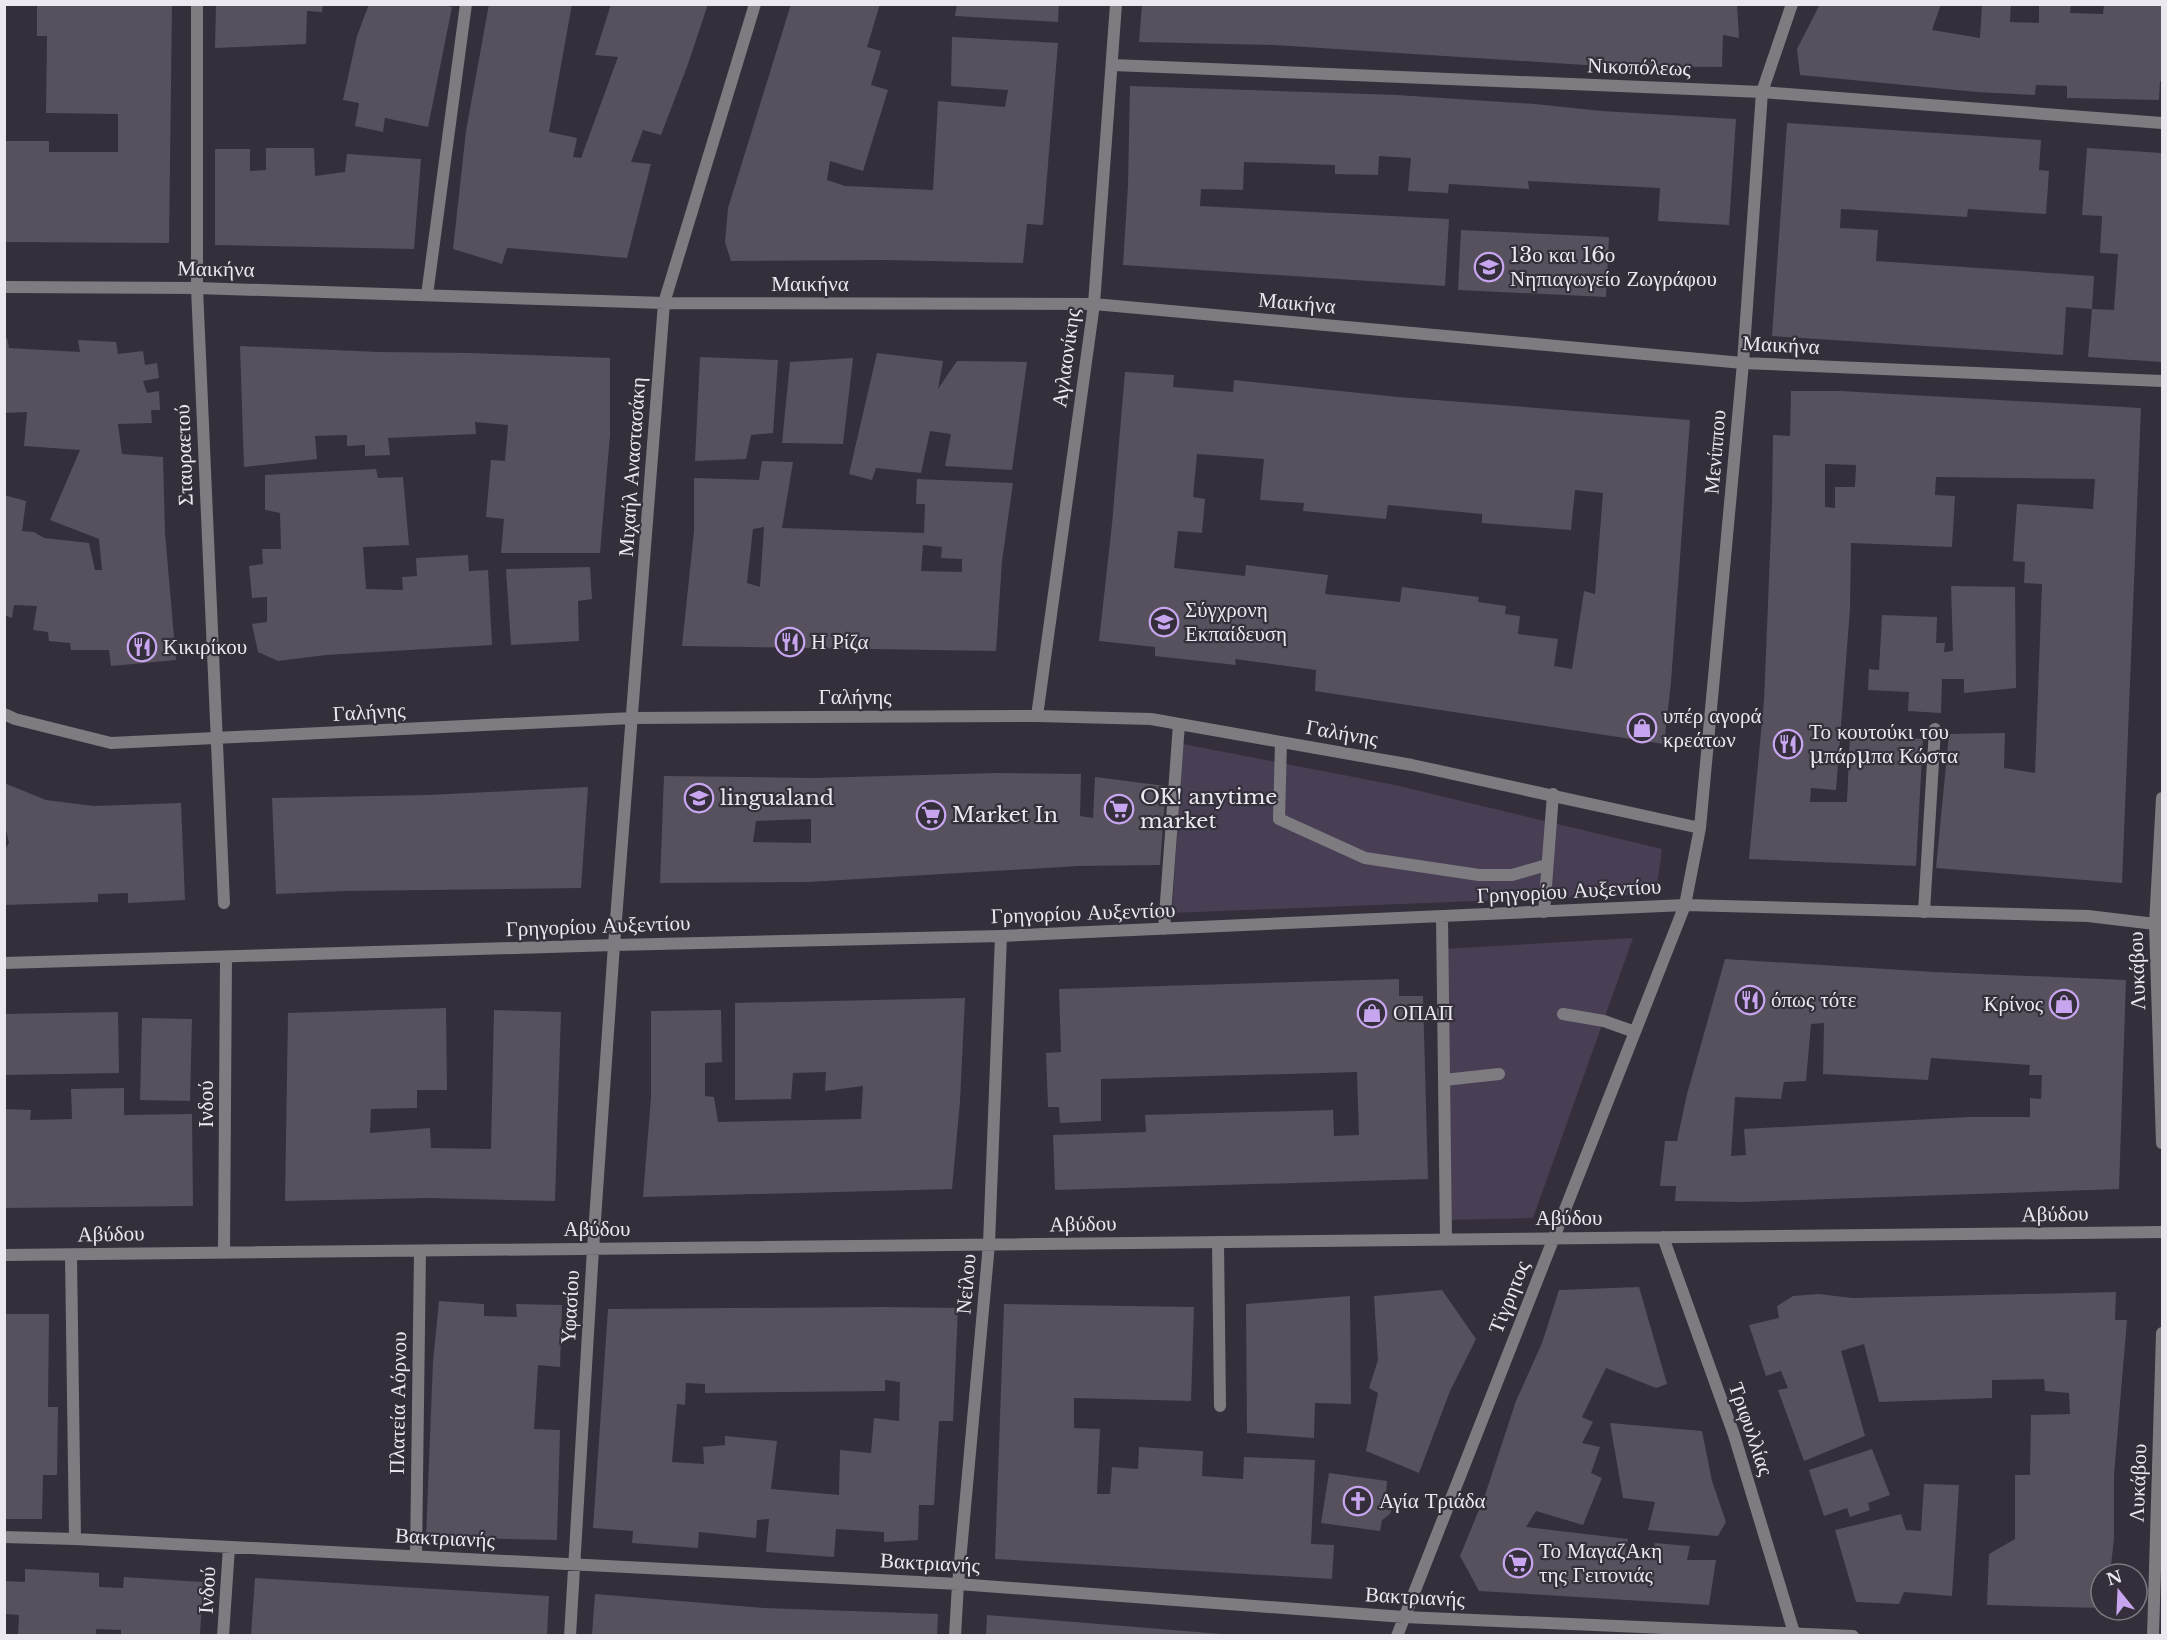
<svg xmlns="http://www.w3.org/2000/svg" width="2167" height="1640" font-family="'Libre Baskerville',serif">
	<rect width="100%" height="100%" fill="#342f3a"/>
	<!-- green -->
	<path fill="#483f54" d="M1183,744L1395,785L1662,849L1656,894L1172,913Z
		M1633,938L1533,1218L1445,1220L1443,949Z"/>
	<!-- building -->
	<path fill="#56515d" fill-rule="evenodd" d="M37,4H172L169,243L4,242V141H49V152H118V114L46,113L47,36H37Z
		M216,4H323L322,12L307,11L306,44L215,48Z
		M369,4H438L452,7L428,127L385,118L383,132L355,126L359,103L343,100L357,36Z
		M489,4H572L549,132L577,138L573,157L581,158L618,57L595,55L611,4H708L688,64L661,135L643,130L631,162L651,164L627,258L507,248L502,264L453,249L466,131Z
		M791,4H880L867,47L881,51L871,85L888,90L863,171L830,161L827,180L845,186L933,190L938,101L1005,107L1008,90L951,86L952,37L1058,43L1043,225L1027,224L1023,263L886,260L731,261L725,242L728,208Z
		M957,4H1059L1058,22L955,16Z
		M1820,4H1941L1932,30L1980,38L1982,4H2011L2010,22L2039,23V4H2071L2070,13L2103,14L2104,4H2162V81H2160L2159,100L2067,98V86L2036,85L2035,95L1977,92L1800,75L1797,49Z
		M1142,5H1737L1739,38L1723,35L1722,67L1600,66L1274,45L1139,42Z
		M1130,86L1397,95L1535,104L1602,111L1736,119L1729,225L1658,221L1660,188L1528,181L1529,189L1449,184L1448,193L1408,191L1411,158L1379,156L1378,175L1335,174V165L1244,162L1243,190L1201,189L1200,206L1449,219L1445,286L1123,265L1128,185Z
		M1787,123L2041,140L2039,170L2049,171L2046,214L1968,209L1967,217L1841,209L1840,228L1878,230L1876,261L2094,276L2092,309L2066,307L2063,355L1772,336Z
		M266,148H314L315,176L345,172L347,154L421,159L414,249L215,245V149H250V171L266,170Z
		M2087,148L2162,153V362L2088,357L2092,309L2114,310L2118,254L2100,253L2102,216L2082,215Z
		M1461,230L1609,237L1606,297L1458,290Z
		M4,338H7L9,348L80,352L78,340L116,342L118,354L143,351L145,365L157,363L159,378L143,381L147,393L159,391L160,410H151L152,423L118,424L122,454L163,457L165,533L176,660L111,666L109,650H71L70,643L49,641L48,632L33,630L37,606L14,605L12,618L4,615V495L26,501L22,531L34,532L44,538L89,543L95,570H102L99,539L50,520L80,450L24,446L27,412L4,413Z
		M240,346L379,352L472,353L610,358V435L600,553H501L504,519L486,517L491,460L505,461L508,425L475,422L476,434L388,438L390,455L365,456V445L347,446V435L315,436L317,459L244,467Z
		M877,353L943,361L938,389L957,361L1027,362L1012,470L945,466L951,434L930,431L921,473L876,468L872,480L849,474Z
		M700,357L778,360L773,433L751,435L746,459L695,461Z
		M853,358L843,444L782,443L790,362Z
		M1125,372L1174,375L1173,387L1233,392L1234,380L1398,397L1690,420L1671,682L1664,744L1315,691L1316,670L1235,659L1236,665L1155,656V647L1099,641L1112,524ZM1197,454L1264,459L1260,500L1304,503L1303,511L1386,519L1388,505L1482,514V523L1571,530L1575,490L1603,493L1595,594L1584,591L1572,669L1554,666L1558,639L1518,634L1520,616L1505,614L1506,606L1478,602L1479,597L1402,587L1400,602L1325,594L1328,575L1246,565L1245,576L1174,568L1178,531L1202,533L1205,499L1193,497Z
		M1791,391H1841L2141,408L2122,883L1936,868L1949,734L2005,733L2004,768L2035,773L2042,584L2024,583L2025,562L2013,561L2017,504L2093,509L2095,479L1936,477L1935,495L1955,496L1952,547L1851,543L1850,609L1836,790L1811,788L1810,802H1847L1850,734L1923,739L1916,866L1749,859L1764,701L1772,505L1773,435L1790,436ZM1825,464L1856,465L1855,487H1835V508L1825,507Z
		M762,461L793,462L782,528L924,533L925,504H916L917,479L1013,483L1002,561L996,651L682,646L694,531V478L759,480ZM764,527L760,587L747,583L753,529ZM923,545L942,547L941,558L962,559V572L921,571Z
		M376,469L378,478L403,477L409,545L363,547L366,589L403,590L402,577L417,576L416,558L468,555L469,571L488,570L492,645L326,655L278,661L258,652L252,624L267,622V597L252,598L249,566L263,564L262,549H281L280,513L265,510V475Z
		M590,567L592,599L578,601L579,641L511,645L506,569Z
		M1951,586L2015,587L2016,688L1964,693V679H1942L1941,713L1908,711L1909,692L1868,690L1869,669L1879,670L1882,615L1937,617L1936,643H1945L1944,652L1953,651Z
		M997,773L1081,774L1080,816L1093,818L1095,777L1166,786L1160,865L1079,866L808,882L660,883L664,776L813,778ZM811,819V843L753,842L756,821Z
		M4,783L46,800L94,806L181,803L185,900L128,903V893L98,894V902L4,905V851L9,843L4,821Z
		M588,787L581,888L344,891L276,894L272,798L427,795Z
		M1725,959L1934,972L2126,980L2119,1189L1743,1202L1675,1201L1676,1186H1660L1665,1141H1677L1687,1094ZM1824,1023L1823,1074L1928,1080L1931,1058L2030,1065L2029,1075H2042L2041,1099L2030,1098V1117H1969L1744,1129L1746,1155L1731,1156L1735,1097L1781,1099L1784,1082L1806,1081L1811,1024Z
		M1399,979V996H1423L1428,1179L1055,1190L1053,1135L1146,1132L1145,1115L1333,1110L1334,1136L1359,1135L1357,1072L1101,1079V1121L1060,1123L1059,1107H1048L1046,1053L1061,1052L1059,989Z
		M965,998L960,1101L952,1189L643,1197L651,1097V1011L721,1010L722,1062L705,1063V1096L714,1097L718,1122L861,1119L863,1086L825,1091L826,1072L793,1073L791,1099L735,1100V1003Z
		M446,1008L447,1090H417V1108L371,1109L370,1133L430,1128L431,1148L491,1149L494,1010L561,1012L555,1201L429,1198L285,1201L288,1013Z
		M118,1012L119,1073L4,1075V1014Z
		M142,1018L192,1019L190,1101L140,1100Z
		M124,1088V1115L192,1114L193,1206L4,1208V1109L31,1110L30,1120L72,1119L71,1089Z
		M1639,1287L1667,1384L1656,1388L1606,1368L1582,1417L1593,1422L1582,1443L1600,1447L1591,1473L1602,1478L1583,1525L1536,1511L1526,1527L1628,1539L1625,1554L1651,1556L1655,1543L1690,1546L1687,1560H1716L1709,1605L1479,1591L1460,1556L1485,1495L1516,1401L1542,1343L1559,1290Z
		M1442,1290L1476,1339L1450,1391L1419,1473L1366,1451L1378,1393L1369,1388L1378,1360L1374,1296Z
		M2116,1292L2115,1320H2127L2114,1475V1539L2110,1574H2101V1608L1987,1605L1989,1554L2015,1539V1475H2030L2031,1415L2070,1414L2069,1393L2045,1391L2044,1379L1992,1380V1398L1879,1402L1864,1344L1841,1351L1865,1436L1804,1461L1778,1390L1788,1388L1781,1371L1766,1376L1749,1325L1779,1318L1777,1306L1793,1296L1819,1294L1852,1298Z
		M1350,1296L1351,1404L1315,1403L1314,1438L1247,1433L1246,1304Z
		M439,1301L484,1304V1316L517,1317L516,1304L562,1305L560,1367L538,1365L534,1429L560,1430L557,1540L426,1537L433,1361Z
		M1004,1304L1194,1307L1191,1401L1074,1398V1428L1100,1429L1097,1494H1110L1112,1467L1138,1469L1139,1447L1203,1451L1202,1476L1243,1479L1244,1457L1315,1460L1311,1544L1334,1545L1332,1579L995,1559Z
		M884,1307L958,1308L953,1421H939L934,1505H919L918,1540L884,1542V1532L836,1529L834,1557L766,1552L769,1519L757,1520L756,1538L699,1532L698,1548L632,1543L633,1531L593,1528L608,1309ZM885,1380L900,1382L899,1421L874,1418L871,1453L840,1450L839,1495L771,1489L777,1441L725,1436V1445L703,1447L704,1464L672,1462L677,1404L685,1405L686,1383L705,1384V1393L885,1391Z
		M4,1314H49L48,1407H58L57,1475H43L42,1519H4Z
		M1610,1423L1702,1431L1712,1481L1726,1522L1718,1536L1648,1530L1655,1502L1623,1498Z
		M1872,1449L1890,1495L1868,1503L1870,1510L1850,1517L1847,1508L1824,1516L1809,1470Z
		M1329,1473L1387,1481L1386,1493L1391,1496L1393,1506L1390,1514L1382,1520L1380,1531L1321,1523Z
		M1924,1484L1959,1485L1952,1596L1904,1592L1899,1604L1856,1602L1835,1530L1901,1514L1906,1530L1921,1531Z
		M25,1569L99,1573V1587L123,1588L124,1577L203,1582L200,1635H121V1630L96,1629V1635H18L19,1615L4,1614V1581L25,1582Z
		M255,1578L549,1596L547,1635H251Z
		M595,1594L764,1608L938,1614L937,1635H592Z
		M987,1615L1222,1634V1635H986Z"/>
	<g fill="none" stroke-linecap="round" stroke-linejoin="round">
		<!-- lane -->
		<path stroke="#7e7b81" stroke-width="12" d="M427,295L466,4
			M1924,912L1935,729
			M1218,1242L1220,1406"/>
		<!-- street -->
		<path stroke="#7e7b81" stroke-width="12" d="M197,4V288L224,903
			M1113,65L1762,92L2162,123
			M4,287L197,288L664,303L1094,304L1743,363L2162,381
			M4,714L15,719L111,743L632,718L1037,716L1151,719L1412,765L1700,828
			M1037,716L1094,304L1116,4
			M1281,742L1279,819L1365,858L1479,875H1512L1547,865
			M2162,798L2155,924L2162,1143
			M1544,912L1553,794
			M1442,916L1446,1239
			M1164,929L1179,724
			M4,963L614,945L1001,936L1685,905L2088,916L2155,924L2162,927
			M1563,1014L1604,1021L1635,1032
			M1444,1080L1499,1074
			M1663,1237L1734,1435L1795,1636
			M224,1253L226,957
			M4,1255L2162,1232
			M71,1255L75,1539
			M4,1537L75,1539L958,1584L1404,1617L1853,1636
			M416,1556L420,1251
			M223,1636L229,1547
			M570,1636L593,1249L614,945L664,303L755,4
			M955,1636L958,1584L989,1244L1001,936
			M1397,1636L1685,905L1700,828L1743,363L1762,92L1792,4
			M2153,1636L2162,1333"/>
	</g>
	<!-- icons -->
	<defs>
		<g id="school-ring" transform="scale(1.5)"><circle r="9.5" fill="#342f3a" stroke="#c8a6ef" stroke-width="1.5"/><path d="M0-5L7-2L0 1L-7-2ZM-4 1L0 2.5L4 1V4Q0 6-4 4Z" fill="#c8a6ef"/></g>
		<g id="restaurant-ring" transform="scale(1.5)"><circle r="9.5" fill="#342f3a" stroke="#c8a6ef" stroke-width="1.5"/><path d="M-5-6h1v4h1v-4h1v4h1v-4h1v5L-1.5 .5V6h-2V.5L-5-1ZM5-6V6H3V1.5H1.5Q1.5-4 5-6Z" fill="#c8a6ef"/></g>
		<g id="shop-ring" transform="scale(1.5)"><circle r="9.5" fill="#342f3a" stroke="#c8a6ef" stroke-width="1.5"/><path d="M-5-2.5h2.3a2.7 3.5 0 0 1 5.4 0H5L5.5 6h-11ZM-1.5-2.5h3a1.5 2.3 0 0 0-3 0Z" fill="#c8a6ef"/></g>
		<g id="supermarket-ring" transform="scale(1.5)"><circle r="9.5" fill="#342f3a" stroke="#c8a6ef" stroke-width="1.5"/><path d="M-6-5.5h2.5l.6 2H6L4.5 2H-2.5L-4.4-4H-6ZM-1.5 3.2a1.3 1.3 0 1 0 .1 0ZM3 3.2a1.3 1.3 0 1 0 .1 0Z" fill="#c8a6ef"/></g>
		<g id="church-ring" transform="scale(1.5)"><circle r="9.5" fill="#342f3a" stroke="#c8a6ef" stroke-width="1.5"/><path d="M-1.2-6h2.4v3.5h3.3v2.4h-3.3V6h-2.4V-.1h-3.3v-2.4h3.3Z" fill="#c8a6ef"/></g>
	</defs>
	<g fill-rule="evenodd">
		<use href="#school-ring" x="1489" y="267"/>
		<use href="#school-ring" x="1164" y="622"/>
		<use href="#restaurant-ring" x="790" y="642"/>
		<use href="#restaurant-ring" x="142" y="647"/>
		<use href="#shop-ring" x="1642" y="728"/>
		<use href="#restaurant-ring" x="1788" y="744"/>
		<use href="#school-ring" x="699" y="798"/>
		<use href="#supermarket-ring" x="1119" y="809"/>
		<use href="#supermarket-ring" x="931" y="815"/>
		<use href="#restaurant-ring" x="1750" y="1000"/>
		<use href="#shop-ring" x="2064" y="1004"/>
		<use href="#shop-ring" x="1372" y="1013"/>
		<use href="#church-ring" x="1358" y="1501"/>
		<use href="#supermarket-ring" x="1518" y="1563"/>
	</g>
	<g text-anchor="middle" stroke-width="4.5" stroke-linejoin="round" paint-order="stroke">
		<!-- street labels -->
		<g font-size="21" fill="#ebe8ef" stroke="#342f3a">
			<text transform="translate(1639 67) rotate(2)" y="7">Νικοπόλεως</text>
			<text transform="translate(216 269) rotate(1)" y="7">Μαικήνα</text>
			<text x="810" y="291">Μαικήνα</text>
			<text transform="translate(1297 303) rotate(5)" y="7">Μαικήνα</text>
			<text transform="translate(1781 345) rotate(3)" y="7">Μαικήνα</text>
			<text transform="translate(1066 358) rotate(-82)" y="7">Αγλαονίκης</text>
			<text transform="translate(1715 452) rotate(-85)" y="7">Μενίππου</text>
			<text transform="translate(184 455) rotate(-92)" y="7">Σταυραετού</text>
			<text transform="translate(632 467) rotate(-86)" y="7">Μιχαήλ Αναστασάκη</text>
			<text x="855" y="704">Γαλήνης</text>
			<text transform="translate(369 712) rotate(-3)" y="7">Γαλήνης</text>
			<text transform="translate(1342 733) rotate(10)" y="7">Γαλήνης</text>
			<text transform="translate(1569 891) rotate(-3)" y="7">Γρηγορίου Αυξεντίου</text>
			<text transform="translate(1083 913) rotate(-2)" y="7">Γρηγορίου Αυξεντίου</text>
			<text transform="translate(598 926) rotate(-2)" y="7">Γρηγορίου Αυξεντίου</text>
			<text transform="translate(2137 971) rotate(-92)" y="7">Λυκάβου</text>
			<text transform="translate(206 1104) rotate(-90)" y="7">Ινδού</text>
			<text transform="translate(2055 1214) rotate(-1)" y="7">Αβύδου</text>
			<text x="1569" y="1225">Αβύδου</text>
			<text transform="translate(1083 1224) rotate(-1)" y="7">Αβύδου</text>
			<text x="597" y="1236">Αβύδου</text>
			<text transform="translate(111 1234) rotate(-1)" y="7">Αβύδου</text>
			<text transform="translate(966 1284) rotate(-85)" y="7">Νείλου</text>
			<text transform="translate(1509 1297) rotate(-68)" y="7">Τίγρητος</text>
			<text transform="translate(570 1307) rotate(-87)" y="7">Υφασίου</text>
			<text transform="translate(398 1403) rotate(-89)" y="7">Πλατεία Αόρνου</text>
			<text transform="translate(1751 1429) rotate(71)" y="7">Τριφυλλίας</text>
			<text transform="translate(2138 1483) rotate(-88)" y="7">Λυκάβου</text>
			<text transform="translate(445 1538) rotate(3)" y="7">Βακτριανής</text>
			<text transform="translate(930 1563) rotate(3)" y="7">Βακτριανής</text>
			<text transform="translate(207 1590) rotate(-87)" y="7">Ινδού</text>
			<text transform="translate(1415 1597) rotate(3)" y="7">Βακτριανής</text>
		</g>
		<!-- poi labels -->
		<g font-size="21" fill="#ebe8ef" stroke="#342f3a" text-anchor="start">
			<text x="1510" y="262">13ο και 16ο<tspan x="1510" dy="24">Νηπιαγωγείο Ζωγράφου</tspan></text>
			<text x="1185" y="617">Σύγχρονη<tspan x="1185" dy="24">Εκπαίδευση</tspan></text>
			<text x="811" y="649">Η Ρίζα</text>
			<text x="163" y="654">Κικιρίκου</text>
			<text x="1663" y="723">υπέρ αγορά<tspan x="1663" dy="24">κρεάτων</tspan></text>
			<text x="1809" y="739">Το κουτούκι του<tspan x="1809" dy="24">μπάρμπα Κώστα</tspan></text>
			<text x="1140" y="804">OK! anytime<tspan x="1140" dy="24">market</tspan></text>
			<text x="720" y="805">lingualand</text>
			<text x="952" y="822">Market In</text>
			<text x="1771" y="1007">όπως τότε</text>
			<text x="2043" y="1011" text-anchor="end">Κρίνος</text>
			<text x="1393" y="1020">ΟΠΑΠ</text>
			<text x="1379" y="1508">Αγία Τριάδα</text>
			<text x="1539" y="1558">Το ΜαγαζΑκη<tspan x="1539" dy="24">της Γειτονιάς</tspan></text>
		</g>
	</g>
	<!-- border -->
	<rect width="2167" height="1640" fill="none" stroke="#ebe8ef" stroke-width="12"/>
	<!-- north arrow -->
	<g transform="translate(2119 1592) rotate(342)"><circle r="28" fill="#342f3a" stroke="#7d7982" stroke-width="1.5"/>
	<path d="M0-4.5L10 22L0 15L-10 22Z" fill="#c8a6ef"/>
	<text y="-9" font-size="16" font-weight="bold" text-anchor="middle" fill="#ebe8ef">N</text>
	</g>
</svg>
